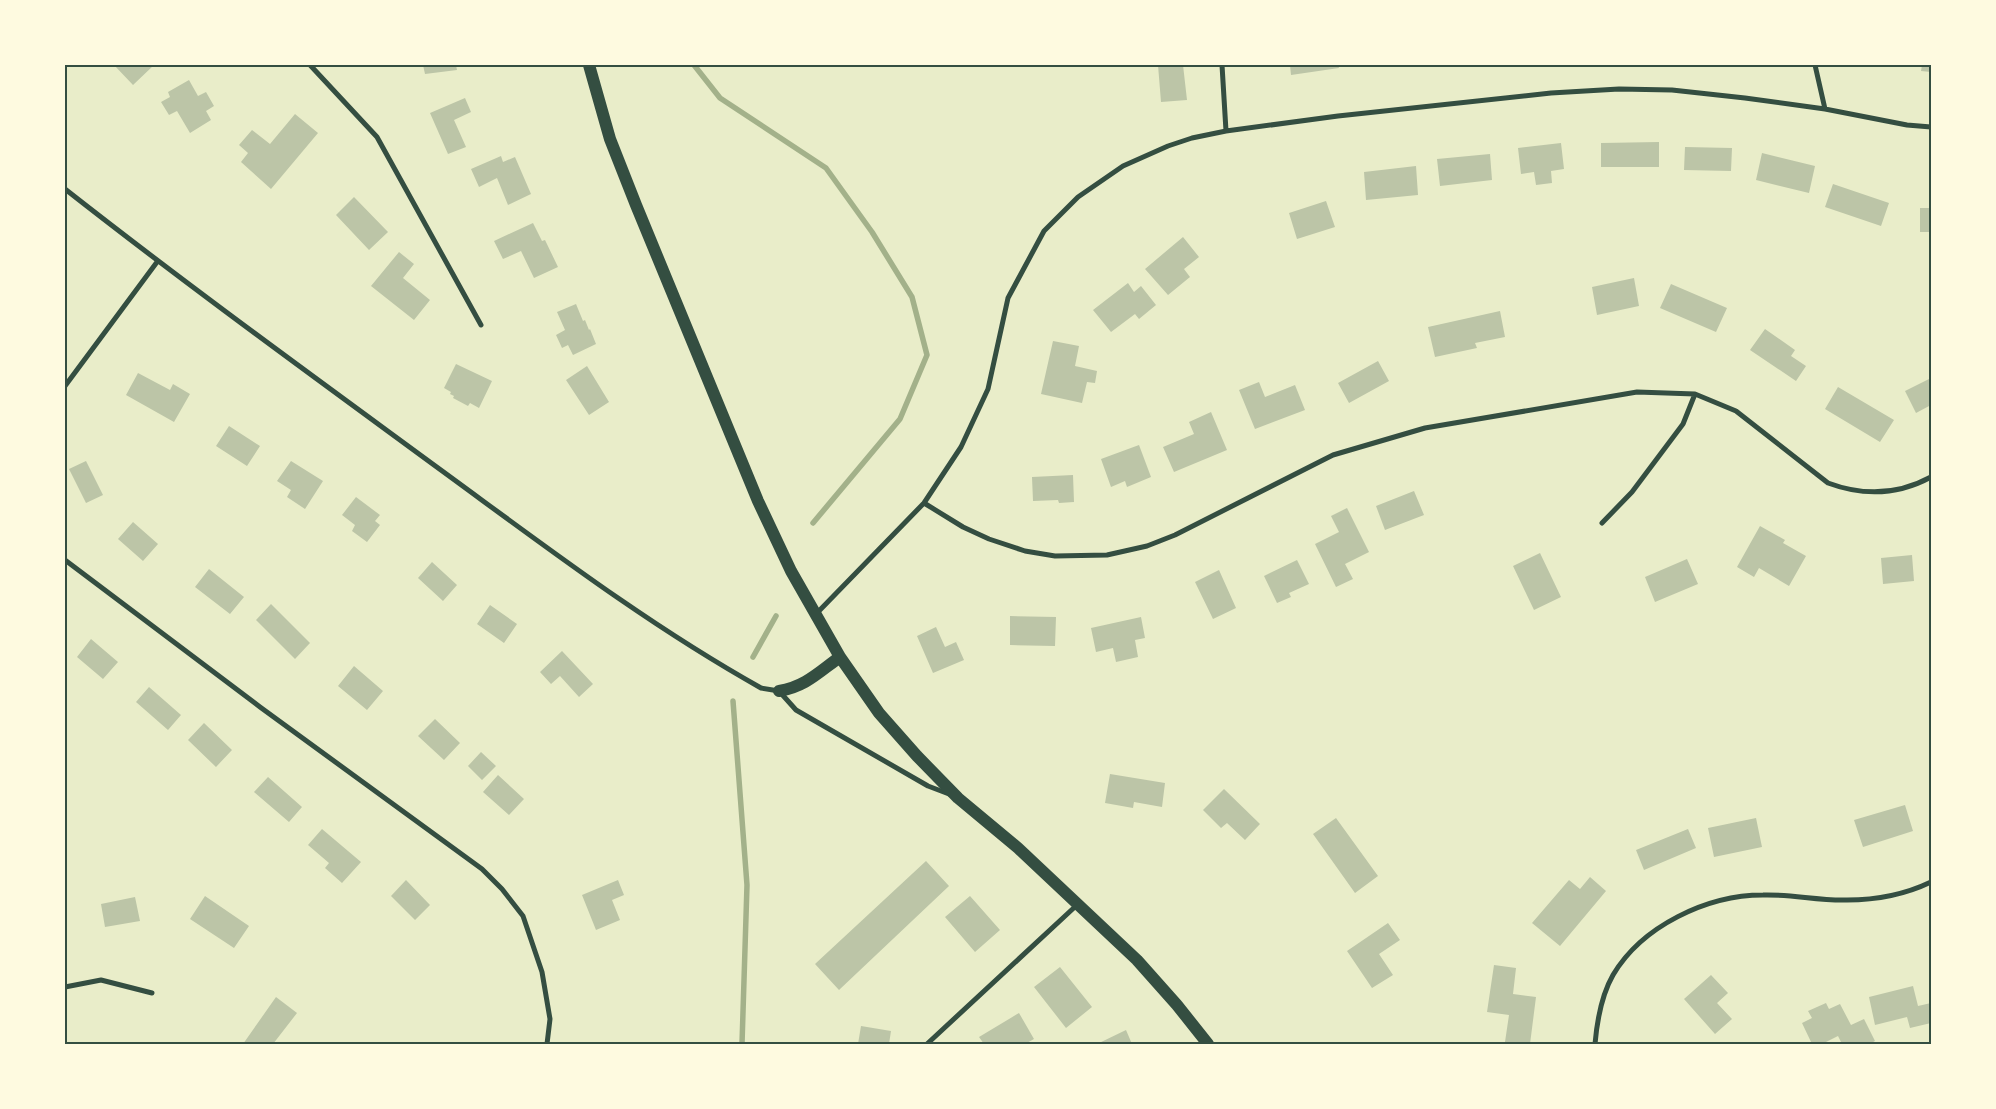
<svg xmlns="http://www.w3.org/2000/svg" width="1996" height="1109" font-family="'PT Sans',sans-serif">
	<rect width="100%" height="100%" fill="#e9edc9"/>
	<g fill="none" stroke-linecap="round" stroke-linejoin="round">
		<!-- stream -->
		<path stroke="#a3b18a" stroke-width="5.5" d="M694,65L720,98L826,168L872,232L912,297L927,355L900,419L813,523
			M753,657L776,616
			M733,701L747,885L742,1044"/>
	</g>
	<!-- building -->
	<path fill="#bcc5a7" d="M114,65H154L133,85Z
		M423,65H456L457,70L425,74Z
		M1158,65H1183L1187,100L1161,102Z
		M1290,65H1338L1339,68L1291,75Z
		M1922,65H1931V72L1921,71Z
		M189,80L198,96L206,92L214,106L206,111L211,120L190,133L177,111L169,115L161,102L170,97L168,92Z
		M465,98L471,112L454,120L466,147L448,154L430,113Z
		M295,114L318,133L271,189L241,162L248,153L239,145L252,130L270,144Z
		M1659,142V167H1601V143Z
		M1561,143L1564,169L1551,171L1552,183L1536,185L1534,172L1521,174L1518,148Z
		M1685,147L1732,148L1731,171L1684,170Z
		M1762,153L1815,166L1809,193L1756,180Z
		M1490,154L1492,180L1440,186L1437,159Z
		M501,156L503,162L515,157L531,194L508,205L497,178L479,187L471,169Z
		M1416,166L1418,195L1366,200L1364,172Z
		M1833,184L1889,203L1881,226L1825,207Z
		M354,197L388,232L369,250L336,215Z
		M1326,201L1335,227L1297,239L1289,213Z
		M1920,208H1931V232H1920Z
		M533,223L542,241L545,240L558,267L534,278L521,251L503,259L494,241Z
		M1183,237L1199,257L1184,269L1190,277L1168,295L1145,269Z
		M399,252L414,264L403,278L430,300L414,320L371,286Z
		M1634,278L1639,306L1597,315L1592,287Z
		M1128,283L1134,292L1141,286L1156,305L1139,319L1135,314L1111,332L1093,310Z
		M1671,284L1727,308L1716,332L1660,308Z
		M576,304L583,321L585,320L589,330L590,329L596,344L573,355L568,345L562,348L556,335L565,330L557,312Z
		M1500,311L1505,337L1475,343L1477,348L1435,357L1428,327Z
		M1765,329L1795,350L1791,356L1806,366L1796,381L1750,350Z
		M1053,341L1079,346L1075,366L1097,371L1095,383L1087,382L1082,403L1041,394Z
		M1378,361L1389,381L1349,403L1338,383Z
		M456,364L492,381L479,408L470,403L468,406L453,398L454,396L450,394L451,392L444,388Z
		M587,366L609,402L589,415L566,380Z
		M138,373L170,390L173,384L190,394L174,422L126,395Z
		M1931,378V405L1916,413L1905,391Z
		M1259,382L1265,397L1295,385L1305,410L1255,429L1239,390Z
		M1838,387L1894,420L1880,442L1825,409Z
		M1211,412L1227,450L1174,472L1163,447L1194,434L1189,422Z
		M229,426L260,446L247,466L216,446Z
		M1139,445L1151,477L1127,487L1125,481L1111,487L1101,459Z
		M86,461L103,495L86,503L69,469Z
		M291,461L323,481L305,509L287,497L291,490L277,481Z
		M1073,475L1074,502L1059,503L1058,500L1033,501L1032,477Z
		M1414,491L1424,515L1385,530L1376,506Z
		M356,497L380,515L375,521L380,525L367,542L352,531L355,525L342,515Z
		M1347,508L1369,552L1345,564L1353,579L1336,587L1315,544L1339,532L1331,516Z
		M133,522L158,544L143,561L118,539Z
		M1760,526L1785,540L1783,543L1806,556L1789,586L1759,568L1754,577L1737,567Z
		M1540,553L1561,597L1534,610L1513,566Z
		M1912,555L1914,581L1883,584L1881,558Z
		M1687,559L1698,584L1655,602L1645,577Z
		M1297,560L1309,584L1289,593L1291,597L1277,603L1264,576Z
		M432,562L457,585L443,601L418,578Z
		M209,569L244,597L230,614L195,587Z
		M1219,570L1236,608L1213,619L1195,582Z
		M271,604L310,643L295,659L256,620Z
		M490,605L517,624L504,643L477,624Z
		M1010,616L1056,617L1055,646L1010,645Z
		M1141,617L1145,638L1135,640L1138,657L1116,662L1113,648L1096,652L1091,628Z
		M936,627L945,647L956,642L964,660L933,673L917,636Z
		M91,639L118,662L103,679L77,657Z
		M562,651L593,684L579,697L560,676L551,684L540,672Z
		M354,666L383,691L367,710L338,686Z
		M149,687L181,715L168,730L136,702Z
		M435,719L460,743L444,760L418,736Z
		M204,723L232,750L216,767L188,740Z
		M481,752L496,766L482,780L468,766Z
		M1110,774L1165,783L1162,807L1134,802L1133,808L1105,803Z
		M498,775L524,799L509,815L483,792Z
		M268,777L302,807L289,822L254,792Z
		M1224,789L1260,824L1245,840L1227,823L1221,828L1203,810Z
		M1905,805L1913,831L1863,847L1854,820Z
		M1336,818L1378,876L1355,893L1313,834Z
		M1756,818L1762,847L1714,857L1708,828Z
		M322,829L361,862L342,883L325,868L329,863L308,845Z
		M1688,829L1696,848L1644,870L1636,850Z
		M926,861L949,886L839,990L815,964Z
		M1590,877L1606,891L1560,946L1532,923L1569,880L1580,889Z
		M406,880L430,905L415,920L391,896Z
		M618,880L624,895L612,900L620,920L596,930L582,895Z
		M205,896L249,926L234,948L190,919Z
		M970,896L1000,930L975,952L945,917Z
		M135,897L140,921L105,927L101,904Z
		M1388,923L1400,940L1379,954L1393,975L1372,988L1347,951Z
		M1494,965L1516,968L1513,994L1536,997L1530,1044L1505,1042L1509,1015L1487,1012Z
		M1060,967L1092,1007L1066,1028L1034,987Z
		M1711,975L1728,993L1717,1003L1732,1019L1715,1034L1684,999Z
		M1913,986L1918,1006L1931,1003V1023L1910,1028L1907,1017L1875,1025L1869,997Z
		M276,997L297,1013L273,1044H243Z
		M1826,1003L1829,1009L1840,1004L1851,1025L1864,1019L1875,1041L1869,1044H1842L1838,1036L1822,1044H1812L1802,1023L1812,1018L1808,1011Z
		M1019,1013L1034,1039L1025,1044H984L979,1037Z
		M861,1026L891,1031L889,1044H858Z
		M1126,1030L1132,1044H1097Z"/>
	<g fill="none" stroke-linecap="round" stroke-linejoin="round">
		<!-- minor -->
		<path stroke="#344e41" stroke-width="5" d="M310,65L377,137L481,325
			M1222,65L1226,131
			M1815,65L1825,109
			M65,189C186,284 310,374 434,465C541,543 645,623 761,688L779,691L796,710L928,786L949,794
			M65,386L157,262
			M924,503L963,527L989,539L1025,551L1055,556L1107,555L1147,546L1175,535L1333,455L1425,428L1637,392L1695,394L1736,411L1828,483C1863,496 1898,495 1931,477
			M1602,523L1632,492L1683,424L1695,394
			M65,560L260,707L482,869L502,889L523,916L542,972L550,1019L547,1044
			M817,613L924,503L961,447L988,389L1008,298L1044,231L1078,197L1123,166L1168,146L1192,138L1226,131L1338,116L1551,93L1619,89L1672,90L1745,98L1825,109L1907,125L1931,127
			M65,987L101,980L152,993
			M927,1044L1078,904
			M1595,1044C1597,1021 1601,996 1613,975C1642,926 1707,895 1763,895C1791,894 1819,901 1847,900C1875,900 1906,894 1931,882"/>
		<!-- primary -->
		<path stroke="#344e41" stroke-width="12" d="M589,65L610,139L636,205L758,501L791,571L840,657L879,713L917,756L958,798L1018,848L1137,960L1177,1005L1208,1044
			M779,691C805,687 819,672 840,657"/>
	</g>
	<!-- border -->
	<rect width="1996" height="1109" fill="none" stroke="#fefae0" stroke-width="132"/>
	<rect x="66" y="66" width="1864" height="977" fill="none" stroke="#344e41" stroke-width="2"/>
</svg>
